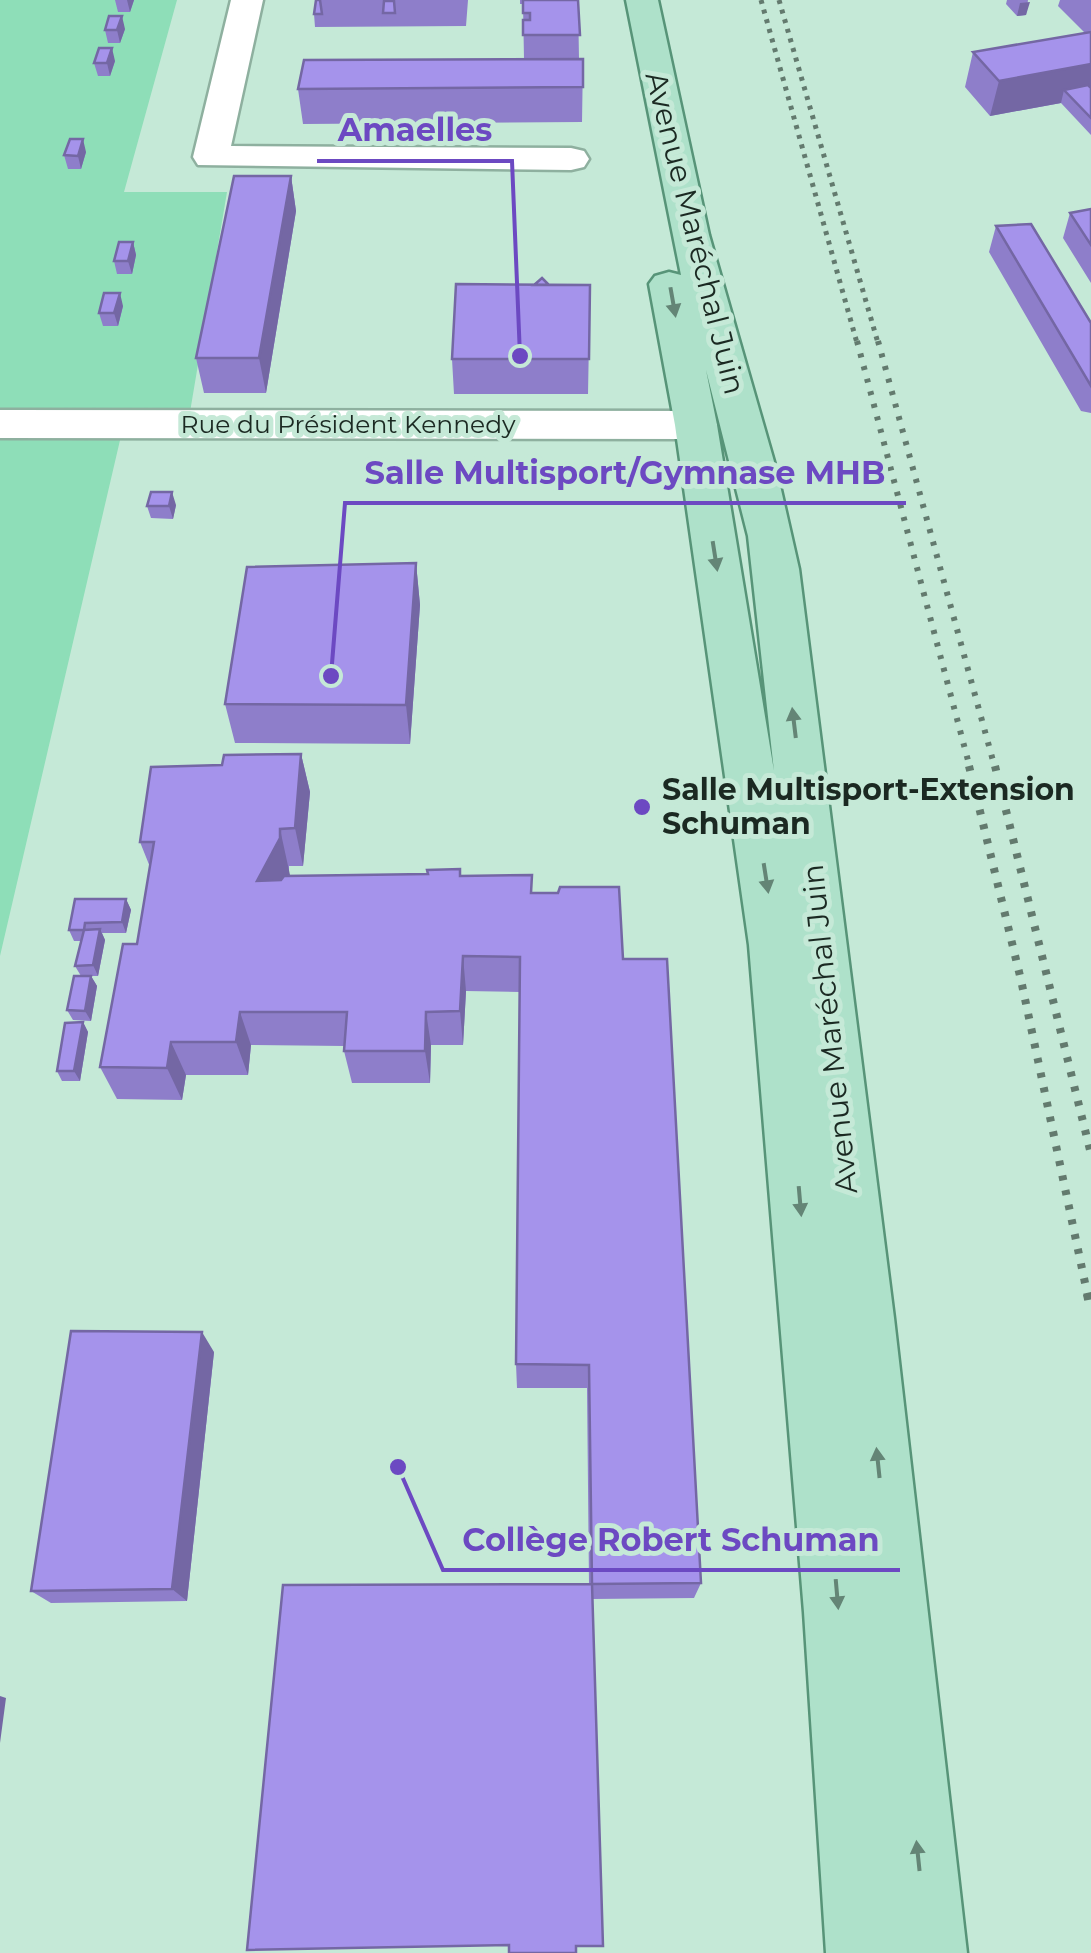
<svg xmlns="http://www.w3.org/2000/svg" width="1091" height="1953" font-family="Montserrat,sans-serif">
	<rect width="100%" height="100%" fill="#c5e9d7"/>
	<!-- green -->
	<path fill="#8edeb8" d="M0,0H177L124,192H227L188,424L124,423L0,956Z"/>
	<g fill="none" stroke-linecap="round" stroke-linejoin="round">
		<!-- minor casing -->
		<g stroke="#8eb09f" stroke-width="5">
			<path id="minor" d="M231,0H263L231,146L571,148L584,151L589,159L584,167L571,170L198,165L193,157Z
				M0,410L696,411L711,415L717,425L711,435L696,439L0,438Z"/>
		</g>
		<!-- major casing -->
		<g stroke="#579478" stroke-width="5">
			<path id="major" d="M626,0H658L709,235L777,472L799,569L894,1318L967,1953H826L804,1612L749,945L675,425L649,284L655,276L669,272L681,275ZM706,370L748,536L774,771L717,425Z"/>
		</g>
		<!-- minor -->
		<use href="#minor" fill="#fff" fill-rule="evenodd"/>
		<!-- major -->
		<use href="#major" fill="#aee1ca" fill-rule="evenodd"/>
		<!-- rail-far3 -->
		<path stroke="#637a6e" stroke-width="5" stroke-dasharray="4 6" stroke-linecap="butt" d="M761,0L857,343
			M779,0L878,343"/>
		<!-- rail-far2 -->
		<path stroke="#637a6e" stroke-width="6" stroke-dasharray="4 9" stroke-linecap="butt" d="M857,341L970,768
			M878,341L995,768"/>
		<!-- rail-far1 -->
		<path stroke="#637a6e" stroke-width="8" stroke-dasharray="5 10" stroke-linecap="butt" d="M969,766L1021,980L1088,1297
			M995,766L1091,1154"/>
		<!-- rail -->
		<path stroke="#637a6e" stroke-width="10" stroke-dasharray="6 12" stroke-linecap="butt" d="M1088,1294L1091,1310"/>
	</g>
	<!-- wall -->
	<path fill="#8e7eca" d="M115,0H134L130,12H118Z
		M316,0H468L466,26L315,27L314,14Z
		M520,0H578L579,59H583L582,122L303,124L298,89L524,59L523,4H520Z
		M1007,0H1028L1026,15L1017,16L1006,4Z
		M1060,0H1091V135L1061,103L990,116L965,87L973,52L1085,33L1058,6Z
		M125,29L120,43H108L105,30Z
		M115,61L110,76H98L94,63Z
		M86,152L81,169H68L64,155Z
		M291,176L296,211L266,393H204L196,358Z
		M1091,209V283L1063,238L1070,213Z
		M996,226L1091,323V413L1081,411L989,252Z
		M133,242L136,255L132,274H117L114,261Z
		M549,285H590L588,394H454L452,359Z
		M123,306L118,326H103L99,313Z
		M176,505L173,519L151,518L147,506Z
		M416,563L420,605L410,744L235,743L225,704Z
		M301,754L310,792L303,866H289V876L428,874L460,869L461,876L532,893L623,959L701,1583L694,1598L592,1599L589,1584L587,1388H517L516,1364L520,992L466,991L463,1045H431L430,1083H352L344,1051V1046L251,1045L248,1075H186L182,1100L117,1099L100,1067L137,944L150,867L140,842L222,765Z
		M126,899L131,910L126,933H102L105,940L98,976H91L97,986L91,1021L73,1020L67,1010L81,976L75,966L81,941H74L69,930Z
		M83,1022L88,1032L80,1081H62L57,1071Z
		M214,1352L187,1601L51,1603L31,1591Z"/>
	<!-- shaded-wall -->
	<path fill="#7467a4" d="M127,0H134L130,12Z
		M1030,2L1026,15L1017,16L1020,3Z
		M122,16L125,29L120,43L117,30Z
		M112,48L115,61L110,76L107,63Z
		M1091,52V97L1064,90L1061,103L990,116L999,81Z
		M83,139L86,152L81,169L78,156Z
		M291,176L296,211L266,393L259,358Z
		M133,242L136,255L132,274L128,261Z
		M120,293L123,306L118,326L114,313Z
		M172,492L176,505L173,519L169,506Z
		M416,563L420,605L410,744L406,705Z
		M301,754L310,792L303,866L295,828Z
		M280,829L290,875L267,918L257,881Z
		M126,899L131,910L126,933L122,922Z
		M100,929L105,940L98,976L93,965Z
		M463,956L466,991L463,1045L460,1011Z
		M91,976L97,986L91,1021L85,1011Z
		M240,1012L251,1045L248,1075L236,1042Z
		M426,1012L431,1045L430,1083L425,1051Z
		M83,1022L88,1032L80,1081L74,1071Z
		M171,1042L186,1075L182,1100L167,1068Z
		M202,1332L214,1352L187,1601L172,1589Z
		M0,1696L6,1698L0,1743Z"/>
	<!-- building -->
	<path fill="#a593eb" stroke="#7467a4" stroke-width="2.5" d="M316,0H320L322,14H314Z
		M523,0H578L580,35H523V20H530V13H523Z
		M384,1H394L395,13H383Z
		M109,16H122L117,30H105Z
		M1091,32V64L999,81L973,52Z
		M99,48H112L107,63H94Z
		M583,59V87L298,89L304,60Z
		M1088,85L1091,88V118L1064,90Z
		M70,139H83L78,156L64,155Z
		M234,176H291L259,358H196Z
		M1091,209V245L1070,213Z
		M1031,224L1091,323V386L996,226Z
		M119,242H133L128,261H114Z
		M542,278L549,285H534Z
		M456,284L590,285L589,359H452Z
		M104,293H120L114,313H99Z
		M151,492H172L169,506H147Z
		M416,563L406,705L225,704L247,567Z
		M301,754L295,828L280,829V838L257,881L281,880L284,876L428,874L427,870L460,869V876L532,875L531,893H558L560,887H619L623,959H667L701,1583L592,1584L589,1365L516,1364L520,957L463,956L460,1011L426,1012L425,1051H344L347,1012H240L236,1042H171L167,1068L100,1067L123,944H137L154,842H140L151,767L222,765L224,755Z
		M75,899H126L122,922L85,923L84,930H69Z
		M100,929L93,965L75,966L84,930Z
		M74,976H91L85,1011L67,1010Z
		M83,1022L74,1071H57L65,1023Z
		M71,1331L202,1332L172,1589L31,1591Z
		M592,1584L603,1946H576V1953H509V1945L247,1950L283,1585Z"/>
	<!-- one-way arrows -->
	<defs><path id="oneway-solid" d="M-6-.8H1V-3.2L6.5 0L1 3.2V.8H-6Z" transform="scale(2.5)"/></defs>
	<g fill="#648576">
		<use href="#oneway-solid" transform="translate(673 302) rotate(80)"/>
		<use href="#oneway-solid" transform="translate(715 556) rotate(81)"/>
		<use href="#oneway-solid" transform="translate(794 723) rotate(-97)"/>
		<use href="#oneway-solid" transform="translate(766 878) rotate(81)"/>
		<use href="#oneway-solid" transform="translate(800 1201) rotate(85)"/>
		<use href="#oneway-solid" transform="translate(878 1463) rotate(-96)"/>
		<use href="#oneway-solid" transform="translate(837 1594) rotate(85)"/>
		<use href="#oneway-solid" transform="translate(918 1856) rotate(-96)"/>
	</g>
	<!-- markers -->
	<circle fill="#6c49c2" stroke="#c5e9d7" stroke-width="4" cx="642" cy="807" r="10"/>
	<g text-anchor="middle" stroke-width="10" stroke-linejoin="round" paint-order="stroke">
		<!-- far-street labels -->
		<g font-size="25" fill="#1b2922" stroke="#c5e9d7">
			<text x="348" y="433">Rue du Président Kennedy</text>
		</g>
		<!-- street labels -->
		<g font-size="30" fill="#1b2922" stroke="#c5e9d7">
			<text transform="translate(695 233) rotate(76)" y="10">Avenue Maréchal Juin</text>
			<text transform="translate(830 1029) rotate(-96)" y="10">Avenue Maréchal Juin</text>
		</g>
		<!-- poi labels -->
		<g font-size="30" font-weight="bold" fill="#1b2922" stroke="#c5e9d7" text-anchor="start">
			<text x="662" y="800">Salle Multisport-Extension<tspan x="662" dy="34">Schuman</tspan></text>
		</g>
	</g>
	<!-- callouts -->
	<path fill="none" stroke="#6c49c2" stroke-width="4" d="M520 356L512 161H317M331 676L345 503H906M398 1467L443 1570H900"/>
	<g fill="#6c49c2" stroke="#c5e9d7" stroke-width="4">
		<circle cx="520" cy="356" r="10"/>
		<circle cx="331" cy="676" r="10"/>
		<circle cx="398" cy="1467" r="10"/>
	</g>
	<g font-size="32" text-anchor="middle" font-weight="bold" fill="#6c49c2" stroke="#c5e9d7" stroke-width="10" stroke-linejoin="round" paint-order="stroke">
		<text x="415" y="141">Amaelles</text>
		<text x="625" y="484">Salle Multisport/Gymnase MHB</text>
		<text x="671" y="1551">Collège Robert Schuman</text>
	</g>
</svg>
